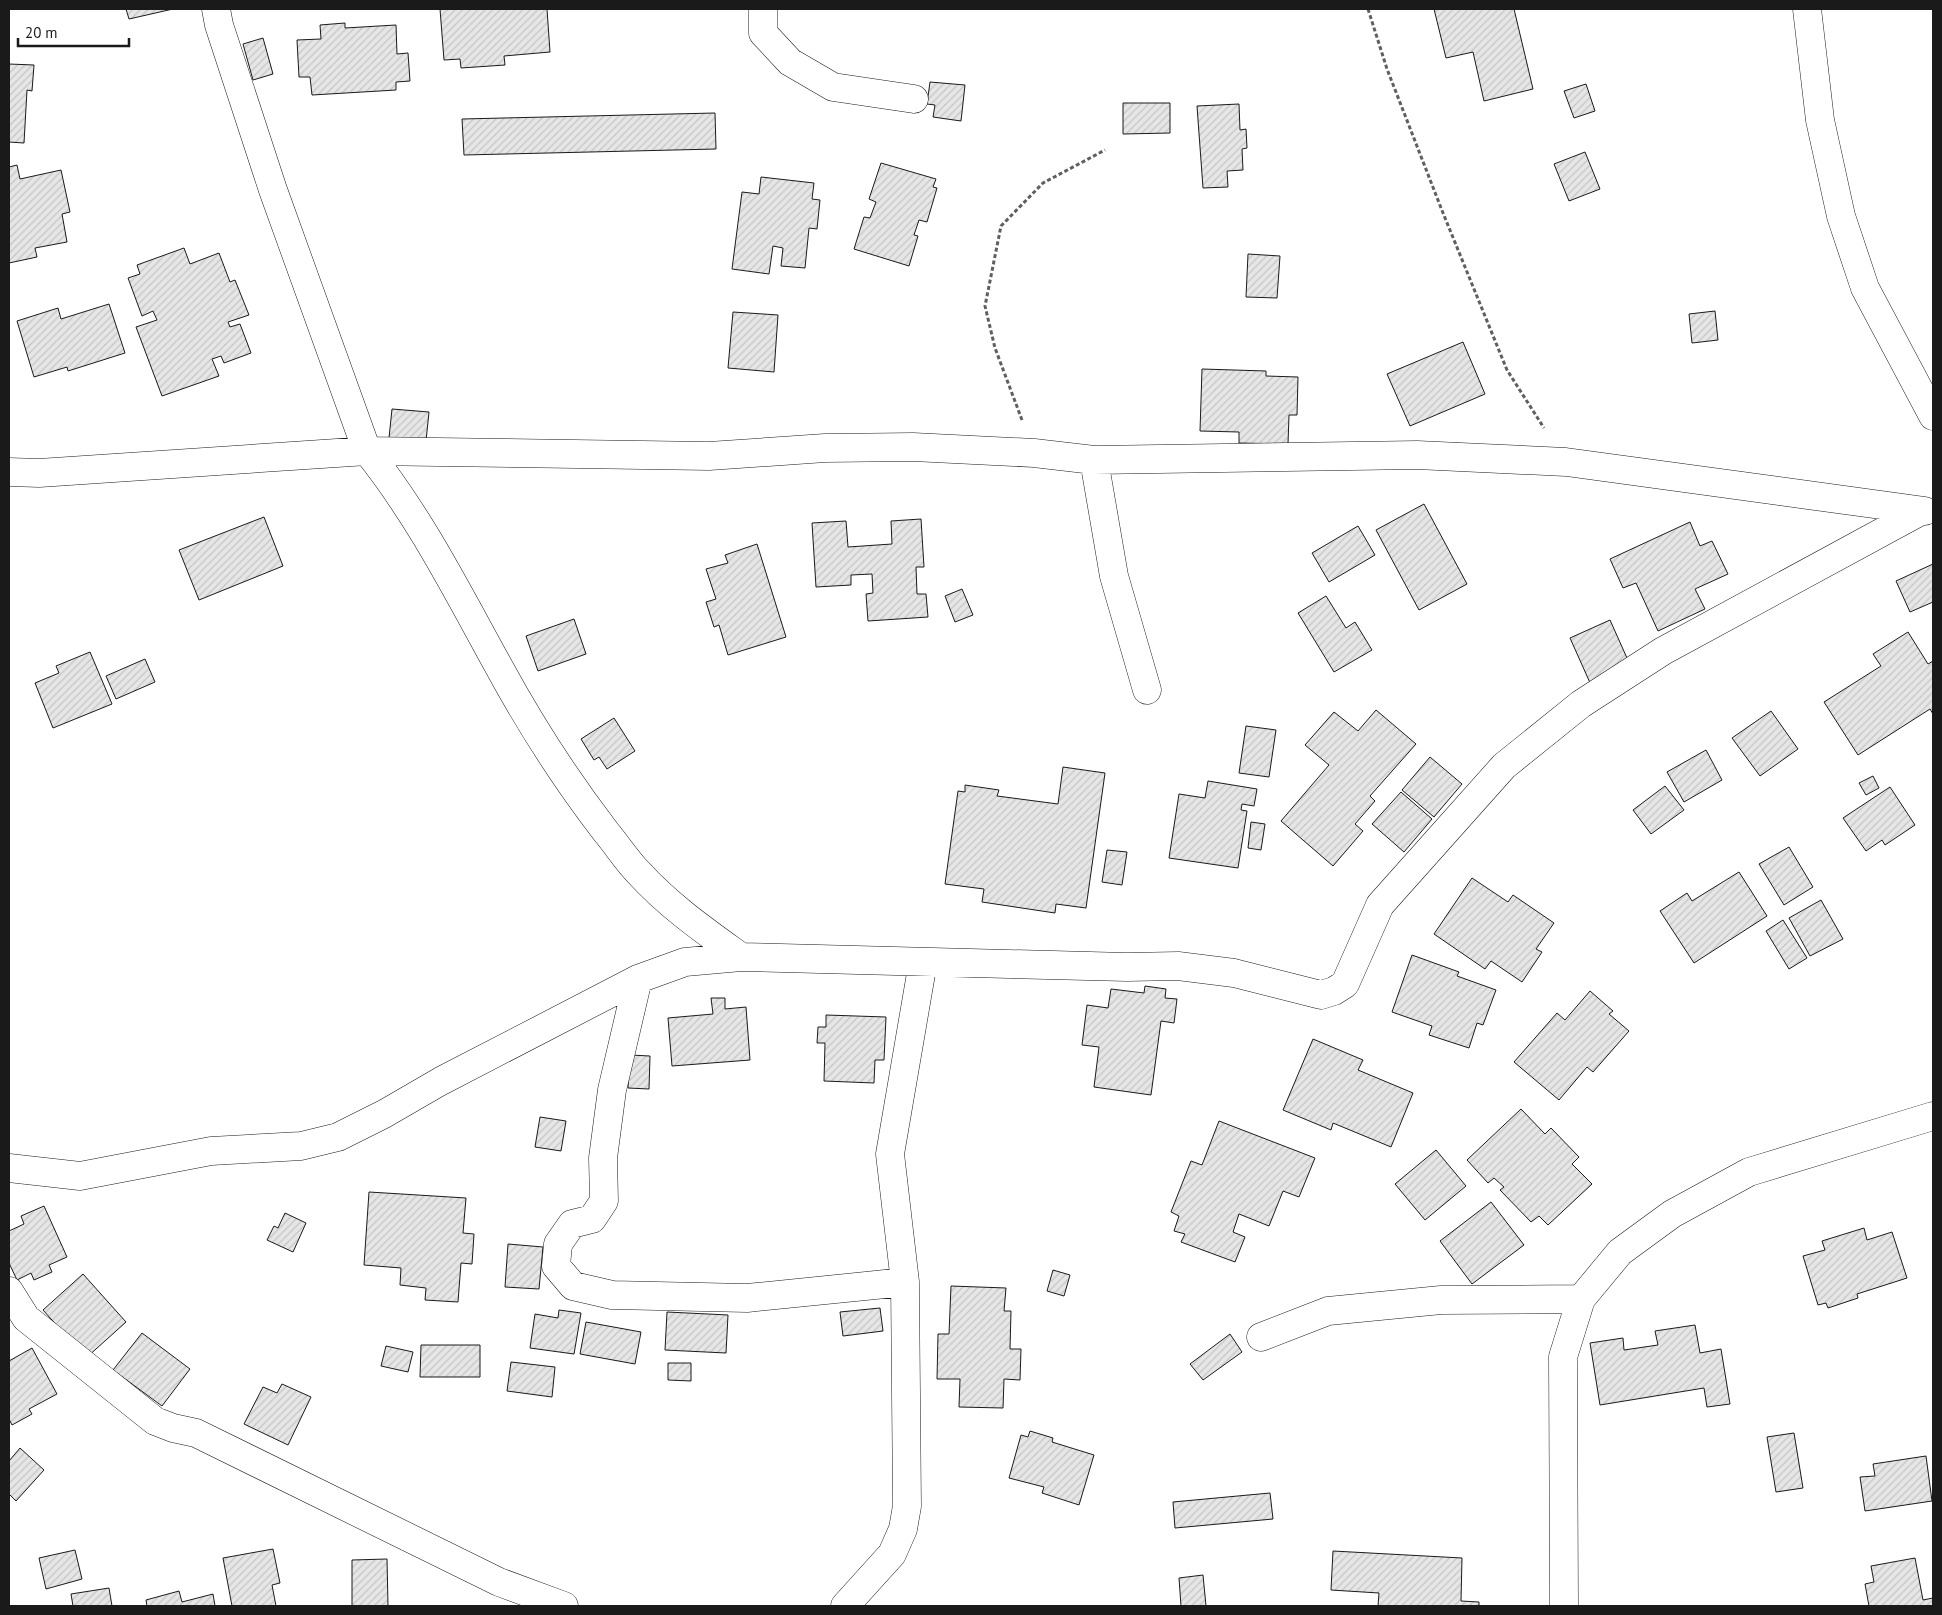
<svg xmlns="http://www.w3.org/2000/svg" width="1942" height="1615" font-family="'PT Sans',sans-serif">
	<defs>
		<pattern id="building-hatch" width="6" height="6" patternUnits="userSpaceOnUse" patternTransform="scale(1.25)"><rect width="6" height="6" fill="#e6e6e6"/><path d="M-1 1l2-2M0 6l6-6M5 7l2-2" fill="none" stroke="#c5c5c5"/></pattern>
	</defs>
	<rect width="100%" height="100%" fill="#fff"/>
	<!-- building -->
	<path fill="url(#building-hatch)" stroke="#1a1a1a" d="M126,9H173L129,19Z
		M440,9H547L550,52L504,56L505,65L461,68L460,59L444,60Z
		M1434,9H1514L1533,89L1484,101L1473,52L1446,58Z
		M345,23V28L396,25L397,54L408,53L410,81L396,82V90L312,95L310,77H299L297,40L321,39L320,25Z
		M263,38L273,74L253,80L243,44Z
		M9,64L34,65L32,91L27,90L24,143L9,142Z
		M930,82L965,85L961,121L933,117L935,105L927,104Z
		M1586,84L1595,111L1574,118L1564,91Z
		M1123,103H1170V133L1123,134Z
		M1239,104L1240,130L1246,129L1247,148L1242,149L1243,170L1227,171L1228,187L1203,188L1197,106Z
		M715,113L716,149L464,155L462,119Z
		M1585,152L1600,189L1569,201L1554,164Z
		M881,163L936,179L933,187L937,188L927,222L919,220L914,235L918,236L909,266L854,249L864,217L870,218L876,202L869,199Z
		M17,165L20,179L61,170L70,212L62,214L67,242L35,248L37,257L9,263V167Z
		M761,177L814,183L812,199L820,200L817,229L809,228L805,268L781,266L783,248L773,246L769,274L732,269L742,192L759,194Z
		M184,248L190,264L219,253L230,282L235,280L249,315L228,322L230,327L240,324L251,353L224,363L221,356L212,359L219,376L162,396L136,327L157,320L153,311L142,316L128,278L140,274L137,265Z
		M1248,254L1280,256L1277,298L1246,297Z
		M109,304L125,353L68,371L67,367L34,377L17,321L58,308L61,319Z
		M1715,311L1718,340L1692,343L1689,314Z
		M733,312L778,315L774,372L728,368Z
		M1463,342L1485,394L1410,426L1387,374Z
		M1202,369L1266,371V376L1298,377L1297,415H1289L1288,444L1239,443V432L1200,431Z
		M392,409L429,412L426,441L389,438Z
		M1424,504L1467,584L1419,610L1376,530Z
		M264,517L283,566L199,600L179,550Z
		M921,519L924,567H916L917,594H926L928,617L868,621L866,594L873,593L872,574L851,575V585L816,587L812,523L846,521L848,547L892,544L891,521Z
		M1690,522L1700,546L1712,541L1728,574L1695,589L1705,609L1658,631L1636,583L1623,588L1610,559Z
		M1358,526L1375,555L1329,582L1312,553Z
		M757,544L786,637L728,655L719,625L714,627L706,602L716,599L706,569L728,563L725,555Z
		M1933,564V602L1910,612L1896,581Z
		M962,589L973,615L955,622L945,596Z
		M1326,596L1346,628L1355,622L1372,650L1334,672L1298,613Z
		M574,619L586,654L538,671L526,636Z
		M1610,620L1631,667L1591,685L1570,638Z
		M1908,632L1928,664L1933,661V714L1930,709L1858,755L1824,702L1881,666L1873,654Z
		M90,652L112,704L53,728L35,683L59,673L56,666Z
		M145,659L155,682L116,699L106,676Z
		M1376,710L1416,744L1370,796L1375,801L1355,824L1363,831L1333,866L1281,821L1329,765L1305,745L1334,712L1358,731Z
		M1771,711L1798,749L1760,776L1732,738Z
		M614,718L635,751L607,769L599,757L594,760L581,739Z
		M1246,726L1276,730L1269,777L1239,773Z
		M1706,750L1722,780L1684,802L1667,772Z
		M1430,757L1462,784L1434,817L1402,790Z
		M1063,767L1105,773L1086,908L1056,904L1055,913L982,902L984,889L945,884L958,791L965,792V785L999,790L997,796L1058,804Z
		M1873,776L1879,788L1866,795L1859,783Z
		M1208,781L1257,789L1254,806L1242,804L1241,810L1247,811L1238,868L1169,858L1179,794L1205,798Z
		M1665,786L1684,810L1651,834L1633,810Z
		M1890,787L1915,825L1885,845L1882,840L1866,851L1843,818Z
		M1401,792L1432,819L1404,852L1372,824Z
		M1251,822L1265,824L1261,850L1248,848Z
		M1789,847L1813,887L1784,905L1759,864Z
		M1107,850L1127,852L1122,885L1102,882Z
		M1739,872L1767,916L1694,963L1660,911L1687,893L1692,901Z
		M1472,878L1508,902L1513,895L1554,923L1536,949L1542,952L1522,982L1491,961L1485,969L1434,934Z
		M1821,900L1843,939L1810,956L1789,918Z
		M1783,920L1807,958L1789,969L1766,931Z
		M1412,955L1459,972L1457,976L1496,990L1483,1025L1477,1023L1469,1048L1429,1035L1432,1026L1392,1012Z
		M1145,986L1166,989L1165,998L1177,999L1174,1023L1161,1021L1151,1095L1094,1087L1099,1047L1082,1045L1087,1005L1108,1008L1111,989L1144,993Z
		M1590,991L1613,1011L1609,1014L1629,1031L1593,1072L1587,1067L1559,1100L1514,1062L1557,1013L1565,1020Z
		M711,998H725V1009L746,1007L750,1060L672,1066L668,1018L713,1014Z
		M826,1015L886,1017L884,1060H875L874,1083L824,1081L825,1043H817L818,1027H826Z
		M1313,1039L1363,1060L1358,1070L1413,1093L1391,1147L1333,1123L1331,1130L1283,1110Z
		M630,1055L650,1056L649,1089L628,1088Z
		M1521,1109L1545,1134L1551,1128L1579,1157L1572,1164L1592,1184L1548,1225L1539,1216L1531,1222L1500,1190L1504,1187L1494,1178L1488,1183L1467,1160Z
		M540,1117L566,1121L561,1151L535,1147Z
		M1219,1121L1315,1158L1299,1197L1283,1191L1269,1226L1239,1214L1233,1232L1245,1237L1235,1262L1181,1242L1185,1234L1174,1231L1179,1216L1171,1212L1191,1161L1202,1165Z
		M1436,1150L1466,1186L1425,1220L1395,1184Z
		M369,1192L466,1198L463,1233L474,1234L472,1264L461,1263L458,1302L425,1300L426,1288L400,1285L401,1268L364,1265Z
		M1491,1202L1524,1245L1472,1284L1440,1241Z
		M44,1206L67,1257L49,1265L52,1272L34,1280L31,1273L17,1280L9,1263V1231L24,1224L21,1216Z
		M285,1213L306,1223L293,1252L267,1240L274,1226L278,1228Z
		M1864,1228L1867,1240L1892,1232L1907,1278L1857,1294L1858,1298L1828,1308L1826,1303L1818,1305L1803,1256L1825,1250L1822,1241Z
		M508,1244L543,1247L539,1289L505,1287Z
		M1053,1270L1070,1275L1064,1296L1047,1291Z
		M83,1274L126,1322L86,1358L43,1310Z
		M951,1286L1006,1288L1004,1311H1011L1010,1349H1021L1020,1380L1004,1379L1003,1408L959,1407L960,1379H937L938,1334H949Z
		M880,1308L883,1331L843,1336L840,1312Z
		M559,1310L581,1313L574,1354L530,1348L535,1314L558,1318Z
		M667,1312L728,1315L726,1353L665,1350Z
		M586,1322L641,1332L635,1364L580,1354Z
		M1695,1325L1700,1353L1721,1349L1730,1404L1707,1407L1704,1388L1600,1405L1590,1343L1623,1338L1624,1350L1658,1345L1655,1331Z
		M142,1333L190,1369L162,1406L113,1370Z
		M1230,1334L1242,1352L1203,1380L1190,1364Z
		M421,1345H480V1377H420Z
		M386,1346L413,1352L408,1372L381,1366Z
		M32,1348L57,1394L29,1409L32,1414L12,1425L9,1419V1361Z
		M511,1362L555,1367L552,1397L507,1391Z
		M668,1363H691V1381L668,1380Z
		M282,1384L311,1397L288,1445L244,1424L263,1387L277,1393Z
		M1030,1431L1053,1438L1052,1442L1094,1455L1079,1505L1042,1493L1044,1487L1009,1478L1021,1435L1028,1437Z
		M1794,1433L1803,1488L1776,1492L1767,1437Z
		M20,1448L44,1470L16,1501L9,1494V1461Z
		M1926,1456L1932,1501L1865,1511L1860,1477L1875,1476L1873,1464Z
		M1270,1493L1273,1519L1175,1528L1173,1502Z
		M273,1549L280,1583L272,1585L276,1606H232L223,1558Z
		M75,1550L82,1579L46,1589L39,1558Z
		M1333,1551L1462,1558L1461,1601L1479,1602V1606H1378L1379,1593L1331,1590Z
		M1915,1558L1923,1600L1933,1598V1606H1869L1865,1584L1874,1582L1871,1566Z
		M387,1559L388,1606H352V1560Z
		M1203,1575L1206,1606H1181L1179,1578Z
		M109,1588L112,1606H73L71,1594Z
		M179,1591L182,1602L213,1594L215,1606H147L146,1600Z"/>
	<g fill="none" stroke-linecap="round" stroke-linejoin="round">
		<!-- minor casing -->
		<g stroke="#1a1a1a" stroke-width="29">
			<path id="minor" d="M216,9L219,25L273,190L367,451C420,517 458,593 499,667C530,724 566,780 606,832C617,845 627,861 639,873C669,906 705,931 741,957
				M763,9V33L790,62L833,87L914,99
				M1807,9L1820,120L1841,216L1865,288L1933,416
				M1094,460L1114,576L1147,690
				M9,472L39,473L367,451L709,456L825,448L913,447L1034,453L1094,460L1417,455L1566,462L1925,511
				M638,979L612,1090L603,1158L604,1201L592,1219L572,1224L558,1244L556,1266L573,1286L612,1295L747,1298L905,1282
				M9,1168L80,1176L211,1151L301,1146L338,1137L384,1114L441,1081L638,979L685,962L741,957L1127,967L1178,966L1234,973L1321,995L1334,991L1345,984L1380,905L1504,766L1581,704L1663,651L1921,511
				M9,1291L26,1318L155,1421L173,1428L196,1433L499,1582L564,1606
				M1261,1337L1328,1311L1441,1300L1581,1299
				M845,1606L892,1554L903,1529L907,1506L905,1282L890,1154L923,962
				M1564,1606L1563,1357L1581,1299L1620,1252L1672,1214L1749,1172L1933,1116"/>
		</g>
		<!-- path -->
		<path stroke="#5f5f5f" stroke-width="3" stroke-dasharray="4 2.5" stroke-linecap="butt" d="M1368,9L1387,69L1443,213L1507,370L1544,428
			M1022,420L995,348L985,306L1001,226L1043,183L1105,150"/>
		<!-- minor -->
		<use href="#minor" stroke="#fff" stroke-width="28"/>
	</g>
	<!-- border -->
	<rect width="1942" height="1615" fill="none" stroke="#1a1a1a" stroke-width="20"/>
	<!-- scale -->
	<path d="M18 38v8h111v-8" fill="none" stroke="#1a1a1a" stroke-width="2.5"/>
	<text x="25" y="38" font-size="15" fill="#1a1a1a" stroke="#ffffff" stroke-width="4" paint-order="stroke">20 m</text>
</svg>
